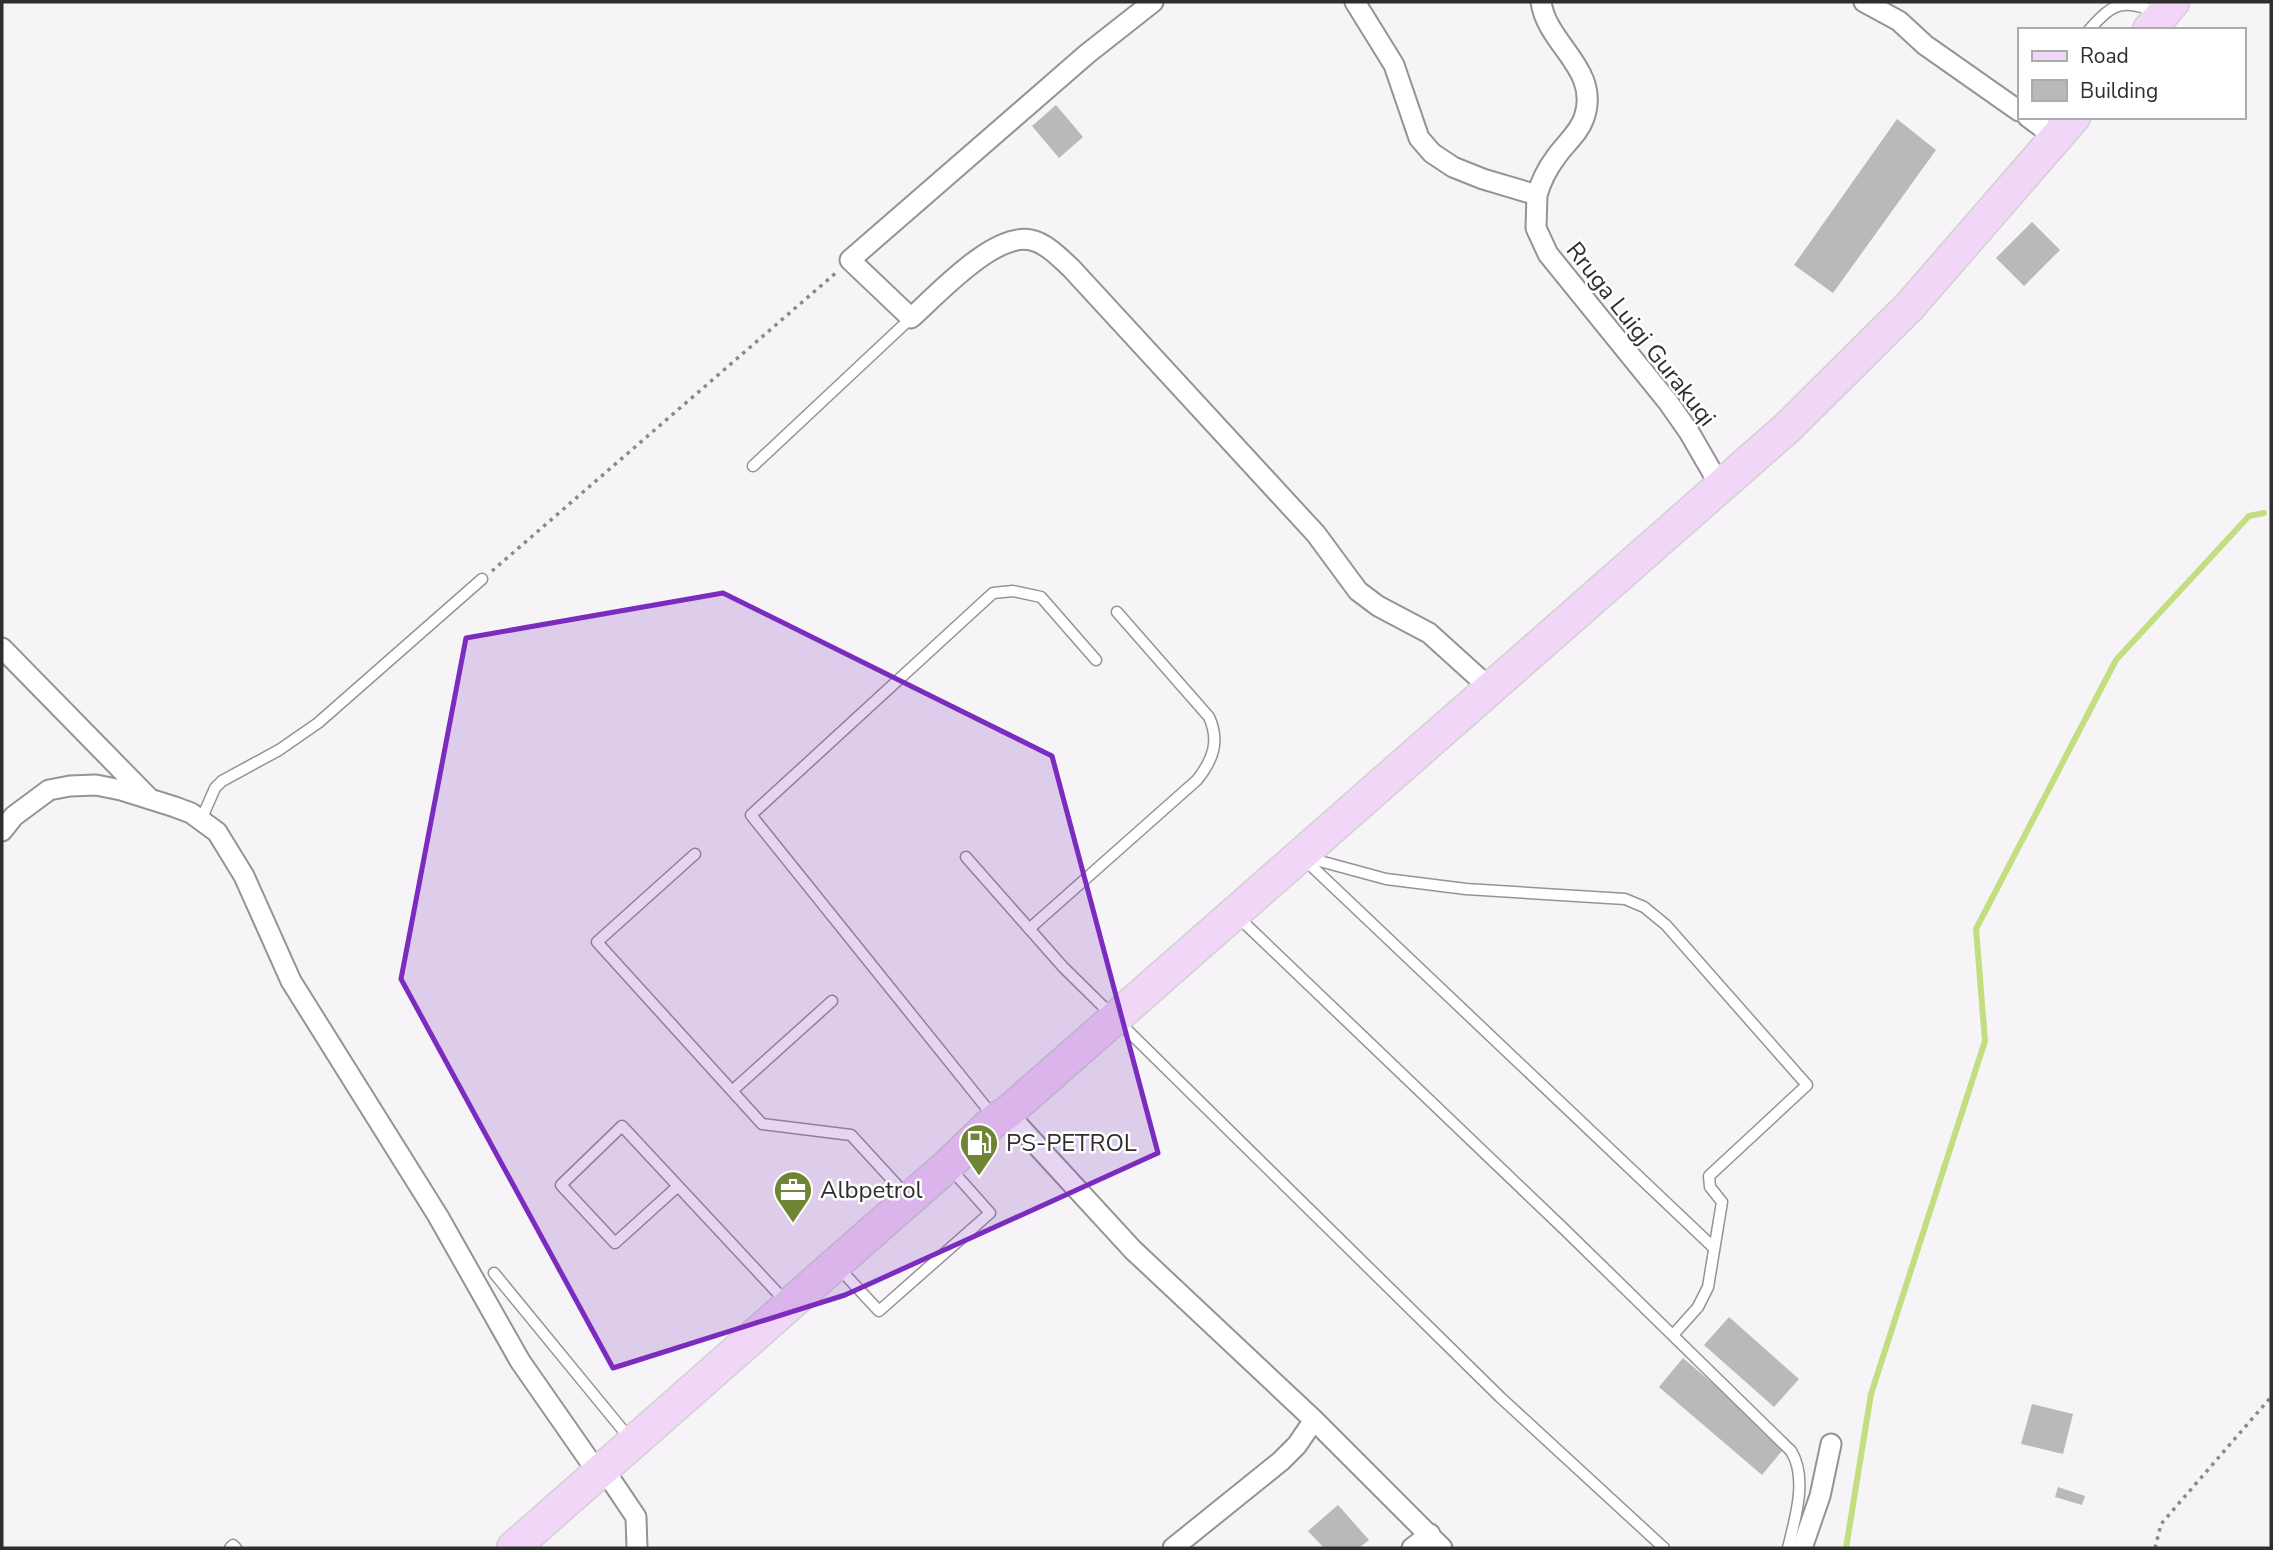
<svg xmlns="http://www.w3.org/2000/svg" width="2273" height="1550" font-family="'Nunito Sans',sans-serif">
	<rect width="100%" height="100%" fill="#f6f4f6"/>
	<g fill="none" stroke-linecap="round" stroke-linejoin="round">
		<!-- stream -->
		<path stroke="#c2de80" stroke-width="6" d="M1846,1548L1871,1394L1985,1041L1976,929L2116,660L2249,516L2264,513"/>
	</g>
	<!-- building -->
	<path fill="#bbb8bb" d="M1056,105L1083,137L1059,158L1032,126Z
		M1897,119L1936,150L1833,293L1794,265Z
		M2032,222L2060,250L2024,286L1996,258Z
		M1729,1317L1799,1379L1774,1407L1704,1345Z
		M1683,1358L1786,1446L1762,1475L1659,1387Z
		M2032,1404L2073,1414L2063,1454L2021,1444Z
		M2058,1487L2085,1496L2082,1505L2055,1497Z
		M1338,1505L1369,1540L1359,1548H1324L1308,1531Z"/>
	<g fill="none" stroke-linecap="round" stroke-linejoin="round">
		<!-- lane casing -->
		<g stroke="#959396" stroke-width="13">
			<path id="lane" d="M2089,30C2115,1 2121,0 2158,12
				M753,466L911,318
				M201,820L215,788L222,781L279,750L318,723L482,579
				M695,854L597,942L762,1124L851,1135L907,1196
				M966,857L1063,967L1500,1397L1664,1548
				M1305,857L1386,879L1466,889L1625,899L1644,907L1666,925L1807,1085L1709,1176L1710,1187L1722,1202L1708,1287L1698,1307L1673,1335
				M1303,858L1714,1248
				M1238,917L1564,1229L1791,1451C1808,1478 1795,1519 1788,1548
				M1029,929L1197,780C1213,760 1220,741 1209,717L1117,612
				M732,1091L832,1001
				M993,1116L751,815L993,593L1013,591L1041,597L1096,660
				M677,1187L615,1243L561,1185L622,1126L786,1302
				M838,1267L879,1311L990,1213L950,1168
				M494,1273L631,1440
				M230,1548L233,1545L236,1548"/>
		</g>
		<!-- street casing -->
		<g stroke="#959396" stroke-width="23">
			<path id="street" d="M1153,2L1087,54L850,260L911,318C937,295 994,232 1031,240C1046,243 1060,258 1071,268L1316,534L1358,591L1378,606L1429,633L1492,690
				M1355,2L1394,65L1419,138L1432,153L1453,167L1483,179L1537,195L1536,228L1548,254L1668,402L1689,432L1722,489
				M1864,2L1899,21L1925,45L2019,111
				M2028,117L2056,138
				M1537,195C1541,181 1547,169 1556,157C1565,144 1579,133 1584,118C1601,69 1547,45 1541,2
				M2,648L148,797
				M2,831L14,816L49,790L70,786L96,785L121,790L175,807L191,813L217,832L244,876L291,981L438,1216L520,1361L598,1473
				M1007,1113L1133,1250L1314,1420L1442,1548
				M603,1468L636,1517L637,1548
				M1173,1548L1281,1461L1297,1445L1314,1420
				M1412,1548L1430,1534
				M1802,1548L1820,1496L1831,1444"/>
		</g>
		<!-- primary casing -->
		<g stroke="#d1d1d1" stroke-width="35">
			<path id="primary" d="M2149,30L2173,2
				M513,1548L947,1166L996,1119L1007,1113L1787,428L1909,307L2074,117"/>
		</g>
		<!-- path -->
		<path stroke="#8b898b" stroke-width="3.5" stroke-dasharray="3.5 5" stroke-linecap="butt" d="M492,571L838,271
			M2155,1548L2161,1524L2271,1397"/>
		<!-- lane -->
		<use href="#lane" stroke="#fff" stroke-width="10"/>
		<!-- street -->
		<use href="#street" stroke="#fff" stroke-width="19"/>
		<!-- primary -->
		<use href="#primary" stroke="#f2d6f7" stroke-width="32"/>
	</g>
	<!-- marked area -->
	<path fill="#7b2cbf" fill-opacity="0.2" stroke="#7b2cbf" stroke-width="5" stroke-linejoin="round" d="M723,593L1052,756L1158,1153L845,1295L613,1368L401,979L466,638Z"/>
	<!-- icons -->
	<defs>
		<g id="fuel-pin" transform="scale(2.0125)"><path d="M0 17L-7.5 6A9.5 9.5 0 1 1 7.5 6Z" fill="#6f8435" stroke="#fff"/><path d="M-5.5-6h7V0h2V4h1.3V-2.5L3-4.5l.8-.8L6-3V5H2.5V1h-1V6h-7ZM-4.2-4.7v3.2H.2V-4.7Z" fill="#fff"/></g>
		<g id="office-pin" transform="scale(2.0125)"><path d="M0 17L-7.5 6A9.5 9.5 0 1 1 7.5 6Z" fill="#6f8435" stroke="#fff"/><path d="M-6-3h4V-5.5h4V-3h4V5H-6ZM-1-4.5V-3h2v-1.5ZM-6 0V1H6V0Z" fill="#fff"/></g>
	</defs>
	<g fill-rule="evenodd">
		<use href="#fuel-pin" x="979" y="1143"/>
		<use href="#office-pin" x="793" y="1190"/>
	</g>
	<g text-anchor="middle" stroke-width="5" stroke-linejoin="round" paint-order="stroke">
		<!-- street labels -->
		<g font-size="24" fill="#2f2e2f" stroke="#fff">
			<text transform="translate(1641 334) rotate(52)" y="8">Rruga Luigj Gurakuqi</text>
		</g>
		<!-- poi labels -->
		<g font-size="24" fill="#2f2e2f" stroke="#fff" text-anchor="start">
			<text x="1006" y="1151">PS-PETROL</text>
			<text x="820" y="1198">Albpetrol</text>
		</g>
	</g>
	<!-- border -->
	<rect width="2273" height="1550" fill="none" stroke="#2f2e2f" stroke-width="7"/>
	<!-- legend -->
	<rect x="2018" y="28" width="228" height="91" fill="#ffffff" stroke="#acabac" stroke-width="2"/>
	<rect x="2032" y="51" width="35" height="10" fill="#f2d6f7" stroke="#acabac" stroke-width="2"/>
	<text x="2080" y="63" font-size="21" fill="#2f2e2f">Road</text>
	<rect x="2032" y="80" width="35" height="21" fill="#bbb8bb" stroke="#acabac" stroke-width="2"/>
	<text x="2080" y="98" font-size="21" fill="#2f2e2f">Building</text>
</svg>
